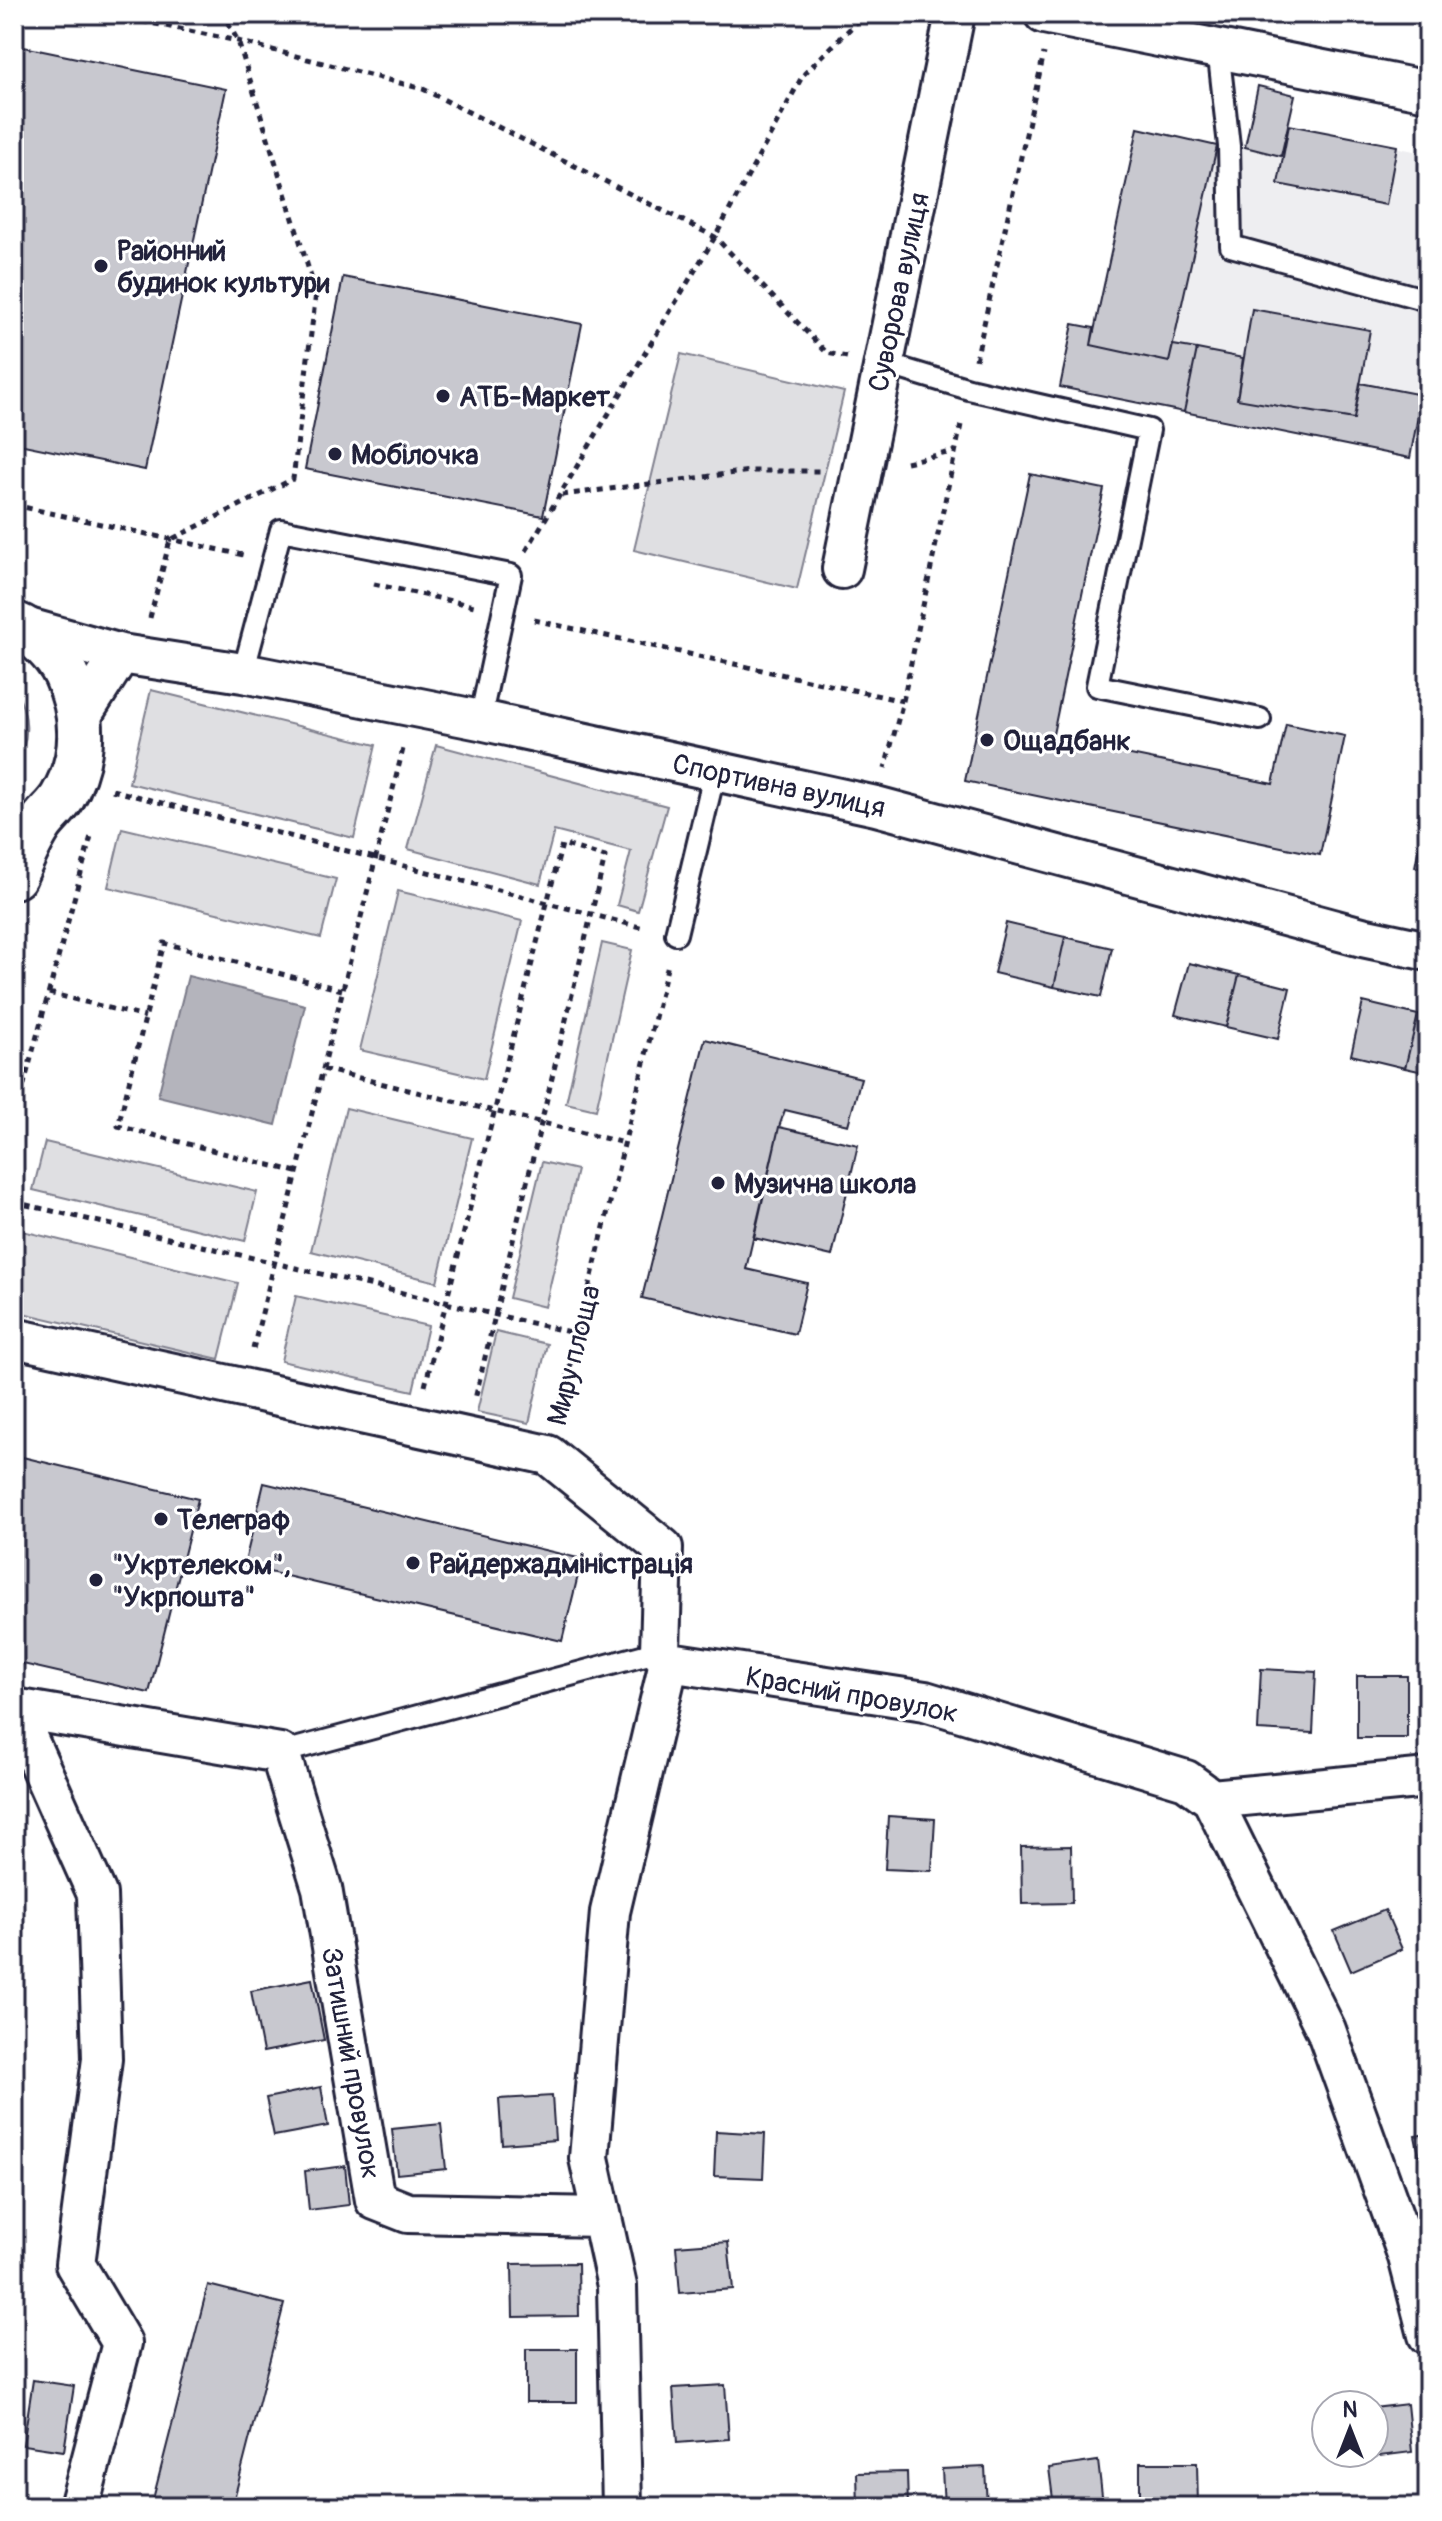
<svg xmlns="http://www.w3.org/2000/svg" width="1442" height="2521" font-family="Pangolin,sans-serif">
	<rect width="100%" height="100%" fill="#fff"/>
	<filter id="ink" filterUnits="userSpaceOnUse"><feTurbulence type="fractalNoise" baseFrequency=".0125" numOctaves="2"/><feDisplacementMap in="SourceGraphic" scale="16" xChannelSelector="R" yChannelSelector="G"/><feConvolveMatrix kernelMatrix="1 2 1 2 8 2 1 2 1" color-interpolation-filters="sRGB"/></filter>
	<g filter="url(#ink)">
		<!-- built -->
		<path fill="#eeeef1" d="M1258,86L1295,95L1290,125L1428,154V374L1410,458L1060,387L1073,324L1094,328L1138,128L1217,146L1244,147Z"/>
		<!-- green -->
		<path fill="#dfdfe2" stroke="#80808e" stroke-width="2" d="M681,354L844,392L797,589L634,550Z
			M14,687C30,716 31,739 14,767Z
			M151,690L376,745L354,838L129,783Z
			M436,745L667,806L638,911L617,905L631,851L554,831L540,884L408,849Z
			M122,828L336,879L321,938L108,887Z
			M398,891L522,921L484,1079L360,1050Z
			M602,943L632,950L596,1110L566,1103Z
			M346,1108L472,1138L437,1282L311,1251Z
			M45,1142L257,1192L245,1241L33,1190Z
			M542,1162L577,1170L545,1307L509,1298Z
			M14,1229L238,1283L219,1359L14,1311Z
			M296,1296L428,1326L413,1391L281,1361Z
			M496,1332L547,1344L529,1423L477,1412Z"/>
		<!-- water -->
		<path fill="#b4b4bc" stroke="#7a7a88" stroke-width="2" d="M188,976L305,1005L276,1125L158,1096Z"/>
		<!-- building -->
		<path fill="#c8c8cf" stroke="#22223b" stroke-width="2" d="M1365,14H1406L1404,21Z
			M14,45L226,89L145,470L14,443Z
			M1258,86L1295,95L1281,156L1245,147Z
			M1289,125L1397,146L1386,205L1278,184Z
			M1138,128L1217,146L1169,362L1091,345Z
			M343,277L582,324L543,516L305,469Z
			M1252,309L1370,330L1354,419L1237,399Z
			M1073,324L1094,328L1091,345L1169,362L1173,345L1197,349L1184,412L1060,387Z
			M1197,349L1243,358L1237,399L1354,419L1360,383L1422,395L1410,458L1184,412Z
			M1030,474L1104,489L1052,739L1273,784L1286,724L1345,736L1320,855L965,781Z
			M1426,812H1428V869L1415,867Z
			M1006,923L1065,937L1054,987L994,973Z
			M1065,937L1112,948L1101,997L1054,987Z
			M1189,963L1239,975L1226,1027L1175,1015Z
			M1239,975L1290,988L1278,1039L1226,1027Z
			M1363,1002L1418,1015L1405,1068L1351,1055Z
			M1418,1015L1428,1017V1073L1405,1068Z
			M705,1039L861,1078L848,1125L785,1110L779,1127L746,1269L807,1283L795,1334L642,1298Z
			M779,1127L858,1145L832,1256L754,1238Z
			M14,1455L198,1499L149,1693L14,1662Z
			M264,1483L582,1559L562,1641L244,1566Z
			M1261,1669L1316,1672L1313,1733L1258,1730Z
			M1357,1676H1407V1738H1357Z
			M888,1816L935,1819L932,1871L885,1869Z
			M1071,1846L1072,1903L1022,1904L1021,1847Z
			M1385,1910L1402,1949L1351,1971L1334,1931Z
			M312,1979L324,2040L263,2052L251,1991Z
			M321,2087L328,2126L274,2136L266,2098Z
			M552,2096L555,2140L502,2144L499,2099Z
			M441,2124L446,2169L397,2174L392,2129Z
			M716,2131L765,2134L763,2178L714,2176Z
			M1428,2134V2192H1427L1415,2136Z
			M345,2166L349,2205L309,2210L305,2171Z
			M728,2242L733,2289L680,2293L676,2246Z
			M578,2263L579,2316L513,2317L512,2264Z
			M208,2285L284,2304L232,2507H151Z
			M526,2349H577V2402H526Z
			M33,2380L74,2386L64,2451L23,2445Z
			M725,2385L729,2439L677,2443L673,2388Z
			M1407,2404L1412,2452L1348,2460L1347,2453H1374V2408Z
			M1098,2461L1103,2504L1054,2507L1049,2468Z
			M1140,2463H1197L1198,2507H1140Z
			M985,2467L987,2507H944L942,2469Z
			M907,2472L908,2507H858L857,2473Z"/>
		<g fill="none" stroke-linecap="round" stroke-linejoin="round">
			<!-- service casing -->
			<g stroke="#22223b" stroke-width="26">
				<path id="service" d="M1218,48L1229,146L1231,246L1423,299
					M883,363L969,389L1149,430L1097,686L1260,719
					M243,673L281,530L511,575L480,720
					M676,934L715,771
					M280,1753L660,1651"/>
			</g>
			<!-- minor casing -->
			<g stroke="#22223b" stroke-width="44">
				<path id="minor" d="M1044,14L1428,91
					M842,569L955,14
					M21,626L121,654L243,673L480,720L876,806L1362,937L1428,951
					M80,718L121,654
					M14,1338L548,1455L663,1548L660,1651L669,1662L925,1701L1186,1780L1212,1799L1428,1778
					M14,1708L280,1753L322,1888L375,2200L408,2213L601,2217
					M14,1708L97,1894L102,2059L75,2264L122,2343L79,2507
					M1212,1799L1326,2030L1408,2257L1428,2335
					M622,2507L617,2286L589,2158L610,1912L669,1662"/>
			</g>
			<!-- tertiary casing -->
			<g stroke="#22223b" stroke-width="50">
				<path id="tertiary" d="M14,624C35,632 56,654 66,674C85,715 86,758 62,798C56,808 45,816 39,826C29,841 22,859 14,876"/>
			</g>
			<!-- path -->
			<path stroke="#22223b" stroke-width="5" stroke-dasharray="6 6" stroke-linecap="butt" d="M107,14L238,41L423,89L715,237L827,353L847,357
				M976,360L1044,53
				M906,462L956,451
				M562,495L751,471H821
				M14,505L243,555
				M526,551L715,237L803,75L865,14
				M374,584L474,606
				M150,618L170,540L293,479L316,293L238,41L223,14
				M534,620L903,701L885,768
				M903,701L962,420
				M112,790L644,928
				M49,993L145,1017
				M323,1069L624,1143
				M14,1121L91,836
				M297,1172L118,1126L164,943L342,990
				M14,1202L578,1334
				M253,1349L404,745
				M425,1386L562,844L605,857L475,1399
				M558,1416L668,964"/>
			<!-- service -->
			<use href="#service" stroke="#fff" stroke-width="20"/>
			<!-- minor -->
			<use href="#minor" stroke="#fff" stroke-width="38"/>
			<!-- tertiary -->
			<use href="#tertiary" stroke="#fff" stroke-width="44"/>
		</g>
	</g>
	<!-- markers -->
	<g fill="#22223b" stroke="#fff" stroke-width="3">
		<circle cx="101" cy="266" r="8"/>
		<circle cx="443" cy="396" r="8"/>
		<circle cx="335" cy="454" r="8"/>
		<circle cx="987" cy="740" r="8"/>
		<circle cx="718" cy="1183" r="8"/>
		<circle cx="161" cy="1519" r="8"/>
		<circle cx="413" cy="1563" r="8"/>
		<circle cx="96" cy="1580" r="8"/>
	</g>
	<g text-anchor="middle" stroke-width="6" stroke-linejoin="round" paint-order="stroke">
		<!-- poi labels -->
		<g font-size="28" font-weight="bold" fill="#22223b" stroke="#fff" text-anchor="start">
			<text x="117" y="260">Районний<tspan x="117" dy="32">будинок культури</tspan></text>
			<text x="459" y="406">АТБ-Маркет</text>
			<text x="351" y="464">Мобілочка</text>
			<text x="1003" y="750">Ощадбанк</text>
			<text x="734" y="1193">Музична школа</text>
			<text x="177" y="1529">Телеграф</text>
			<text x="429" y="1573">Райдержадміністрація</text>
			<text x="112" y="1574">"Укртелеком",<tspan x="112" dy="32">"Укрпошта"</tspan></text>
		</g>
		<!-- street labels -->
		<g font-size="28" fill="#22223b" stroke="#fff">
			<text transform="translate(898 292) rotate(-78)" y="10">Суворова вулиця</text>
			<text transform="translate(779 785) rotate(12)" y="10">Спортивна вулиця</text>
			<text transform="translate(573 1355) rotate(-76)" y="10">Миру площа</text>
			<text transform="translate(852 1694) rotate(10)" y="10">Красний провулок</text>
			<text transform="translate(352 2063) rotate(80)" y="10">Затишний провулок</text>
		</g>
	</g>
	<!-- margin -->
	<rect width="1442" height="2521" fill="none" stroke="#fff" stroke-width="48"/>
	<rect x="24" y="24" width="1394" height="2473" fill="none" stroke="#22223b" stroke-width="3" filter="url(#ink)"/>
	<!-- north arrow -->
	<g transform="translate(1350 2429)"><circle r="38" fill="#ffffff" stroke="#a7a7b1" stroke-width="2"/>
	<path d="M0-6L14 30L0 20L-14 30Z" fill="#22223b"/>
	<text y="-12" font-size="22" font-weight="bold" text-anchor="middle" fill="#22223b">N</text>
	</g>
</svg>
